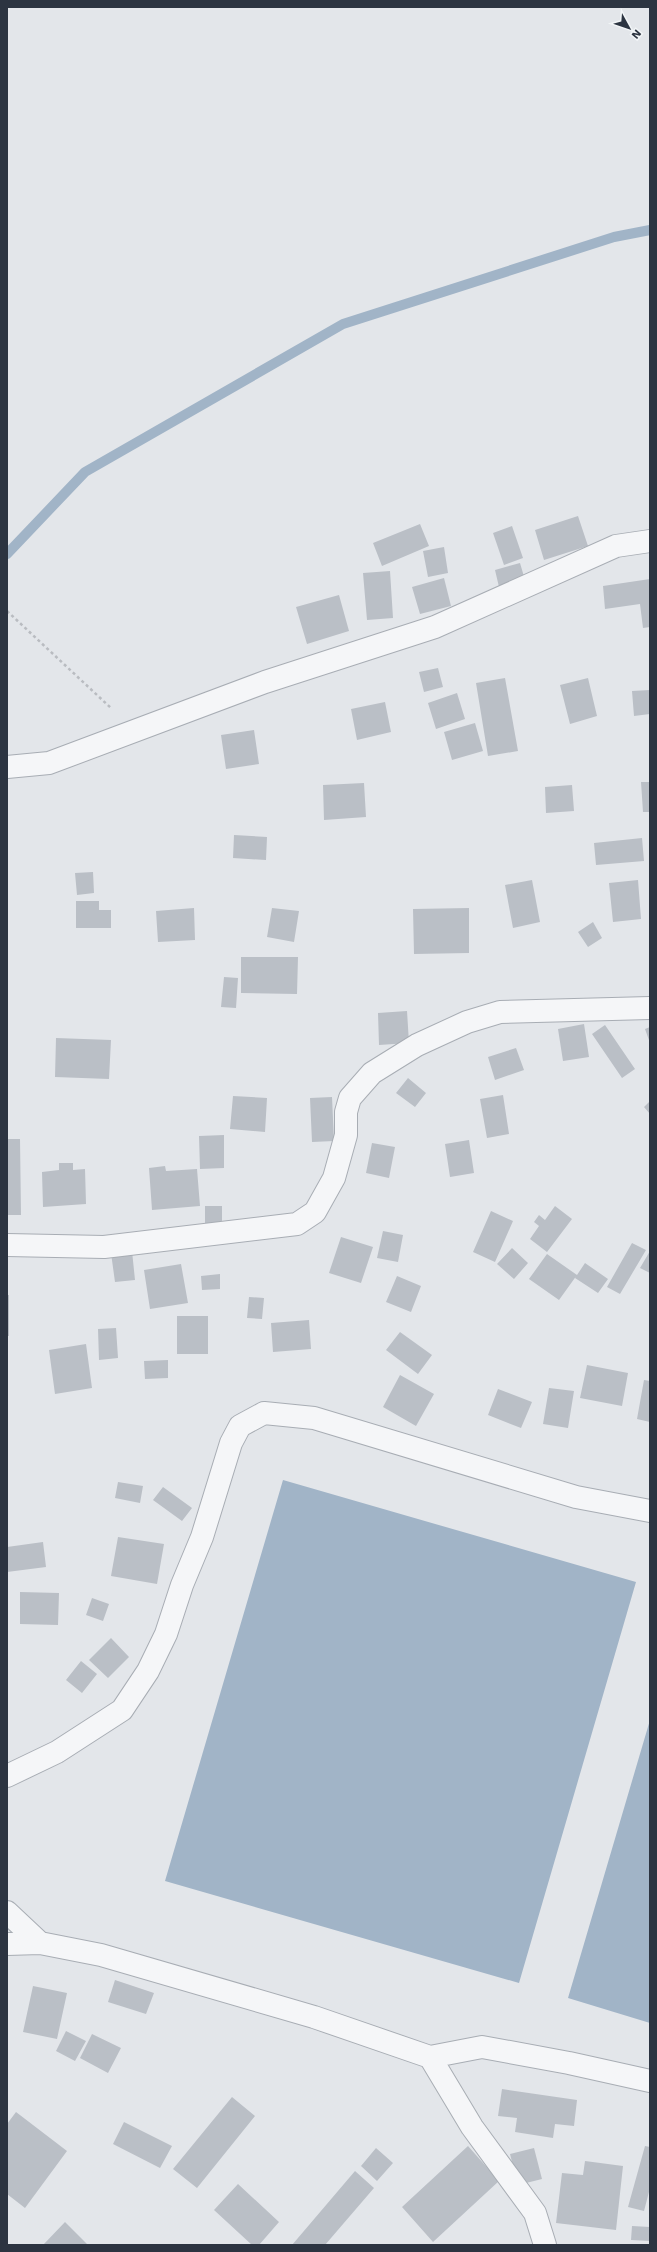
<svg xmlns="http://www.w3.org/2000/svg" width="657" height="2252" font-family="'Work Sans',sans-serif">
	<rect width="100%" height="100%" fill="#e3e6ea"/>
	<!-- water -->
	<path fill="#a1b4c7" d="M283,1480L636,1582L519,1983L165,1881Z
		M650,1720V2023L568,1998Z"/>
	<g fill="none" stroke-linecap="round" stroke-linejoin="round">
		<!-- stream -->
		<path stroke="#a1b4c7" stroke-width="10" d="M7,554L85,472L343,324L614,237L650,230"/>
	</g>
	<!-- building -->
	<path fill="#babfc6" d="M578,516L588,546L544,560L535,530Z
		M420,524L429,546L382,566L373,543Z
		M512,526L523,558L504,565L493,533Z
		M444,547L448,573L428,577L423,551Z
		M520,563L525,580L499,587L495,570Z
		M390,571L393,618L367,620L363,573Z
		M444,578L451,606L420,614L412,587Z
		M650,579V627L643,628L640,604L605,609L603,586Z
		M339,595L349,631L307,644L296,607Z
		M438,668L443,687L424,692L419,672Z
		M505,678L518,751L488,756L476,683Z
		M588,678L597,716L570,724L560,685Z
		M650,690V714L634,716L632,691Z
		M457,693L465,719L436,729L428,703Z
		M385,702L391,732L357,740L351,709Z
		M475,723L483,751L452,760L444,732Z
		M254,730L259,764L226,769L221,735Z
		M641,782H650V812H643Z
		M364,783L366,817L324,820L323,785Z
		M572,785L574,811L546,813L545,787Z
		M234,835L267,837L266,860L233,858Z
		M642,838L644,861L596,865L594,843Z
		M93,872L94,893L77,895L75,873Z
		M532,880L540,922L513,928L505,885Z
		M638,880L641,919L613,922L609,883Z
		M76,901H99V910H111V928H76Z
		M194,908L195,940L158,942L156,911Z
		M272,908L299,911L294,942L267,937Z
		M469,908V953L414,954L413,909Z
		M593,922L602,938L588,947L578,932Z
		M241,957H298L297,994L241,993Z
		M224,977L238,978L236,1008L221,1007Z
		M407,1011L409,1043L379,1045L378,1013Z
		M584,1024L589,1057L563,1061L558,1029Z
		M605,1025L635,1069L622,1078L592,1034Z
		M650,1027V1043L645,1029Z
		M56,1038L111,1040L109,1079L55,1077Z
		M516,1048L524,1070L495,1080L488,1057Z
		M408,1078L426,1093L415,1107L396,1093Z
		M503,1095L509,1134L487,1138L480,1099Z
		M233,1096L267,1098L265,1132L230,1129Z
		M332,1097L334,1141L312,1142L310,1098Z
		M650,1101V1114L644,1107Z
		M224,1135V1168L200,1169L199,1136Z
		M7,1139H20L21,1215H7Z
		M469,1140L474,1173L450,1177L445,1144Z
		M372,1143L395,1147L389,1178L366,1173Z
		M59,1163H73V1170L85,1169L86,1204L43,1207L42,1172L59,1170Z
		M165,1166L166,1171L197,1169L200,1206L152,1210L149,1168Z
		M205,1206H222V1224H205Z
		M555,1206L572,1219L547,1252L530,1239L539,1226L534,1222L539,1215L545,1220Z
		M491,1211L513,1221L495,1262L473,1252Z
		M383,1231L403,1235L398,1262L377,1258Z
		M341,1237L373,1247L361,1283L329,1273Z
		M632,1243L646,1250L620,1294L607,1287Z
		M512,1248L528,1263L514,1279L497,1264Z
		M132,1251L135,1280L115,1282L111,1253Z
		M650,1251V1273L640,1268Z
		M547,1254L577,1275L559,1300L529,1279Z
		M585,1263L608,1279L598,1293L575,1278Z
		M181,1264L188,1303L150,1309L144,1270Z
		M220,1274V1289L202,1290L201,1276Z
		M397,1276L421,1286L411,1312L386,1302Z
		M7,1295H9V1336H7Z
		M249,1297L264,1298L262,1319L247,1318Z
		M177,1316H208V1354H177Z
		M309,1320L311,1349L273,1352L271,1323Z
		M116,1328L118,1358L99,1360L98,1329Z
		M400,1332L432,1355L418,1374L386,1350Z
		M86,1344L92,1388L55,1394L49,1350Z
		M168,1360V1378L145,1379L144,1361Z
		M587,1365L628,1373L622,1406L580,1398Z
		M400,1375L434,1394L416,1426L383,1407Z
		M644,1380L650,1381V1422L637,1419Z
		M549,1388L574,1391L568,1428L543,1424Z
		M498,1389L532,1402L521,1428L488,1415Z
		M118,1482L143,1486L140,1503L115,1498Z
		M163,1487L192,1508L182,1521L153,1500Z
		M118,1537L164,1544L157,1584L111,1576Z
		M43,1542L46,1567L7,1572V1547Z
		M20,1592L59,1593L58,1625L20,1624Z
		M92,1598L109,1604L103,1621L86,1615Z
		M111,1638L129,1657L108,1678L89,1660Z
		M81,1661L97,1674L82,1693L66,1680Z
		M115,1980L154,1993L146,2014L108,2002Z
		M33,1986L67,1993L57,2039L23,2032Z
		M66,2031L86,2041L75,2061L56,2051Z
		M92,2034L121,2048L108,2073L80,2058Z
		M502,2089L577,2100L574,2126L555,2124L553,2138L515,2132L517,2118L498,2116Z
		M232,2097L255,2116L197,2188L173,2169Z
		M16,2112L67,2151L25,2208L7,2194V2124Z
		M124,2122L172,2146L160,2168L113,2144Z
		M468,2146L499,2181L433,2242L402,2207Z
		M645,2146L650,2147V2188L644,2211L628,2207Z
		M376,2148L393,2163L377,2181L361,2166Z
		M534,2148L542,2179L518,2185L510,2154Z
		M585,2161L623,2166L616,2230L556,2223L562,2173L583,2175Z
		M355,2171L374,2188L325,2245H292Z
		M238,2184L279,2222L259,2245H252L214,2210Z
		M65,2222L88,2245H43Z
		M632,2226L650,2227V2241L631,2240Z"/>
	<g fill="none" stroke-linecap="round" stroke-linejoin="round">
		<!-- street casing -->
		<g stroke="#a8adb4" stroke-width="24">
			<path id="street" d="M7,767L49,763L265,682L435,627L616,546L650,541
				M7,1245L104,1247L297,1224L315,1212L334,1178L346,1135V1112L350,1098L372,1073L417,1045L467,1022L500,1012L650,1008
				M7,1776L57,1752L122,1710L148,1671L166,1634L182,1585L202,1537L231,1443L240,1426L264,1413L314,1418L576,1497L650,1511
				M7,1912L40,1943
				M7,1944L40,1943L101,1955L314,2017L430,2057L482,2047L569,2063L650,2081
				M430,2057L472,2127L535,2213L545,2245"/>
		</g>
		<!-- path -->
		<path stroke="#b9bcc1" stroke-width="2.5" stroke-dasharray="3 3" stroke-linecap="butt" d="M7,611L112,709"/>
		<!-- street -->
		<use href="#street" stroke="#f5f6f8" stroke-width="22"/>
	</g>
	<!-- border -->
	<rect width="657" height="2252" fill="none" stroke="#2c3441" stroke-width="16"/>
	<!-- north arrow -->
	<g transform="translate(629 28) rotate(130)" stroke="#f2f5f7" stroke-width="3" paint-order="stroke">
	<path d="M0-3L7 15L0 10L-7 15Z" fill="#2c3441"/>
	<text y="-6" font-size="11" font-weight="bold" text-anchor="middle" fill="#2c3441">N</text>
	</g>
</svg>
